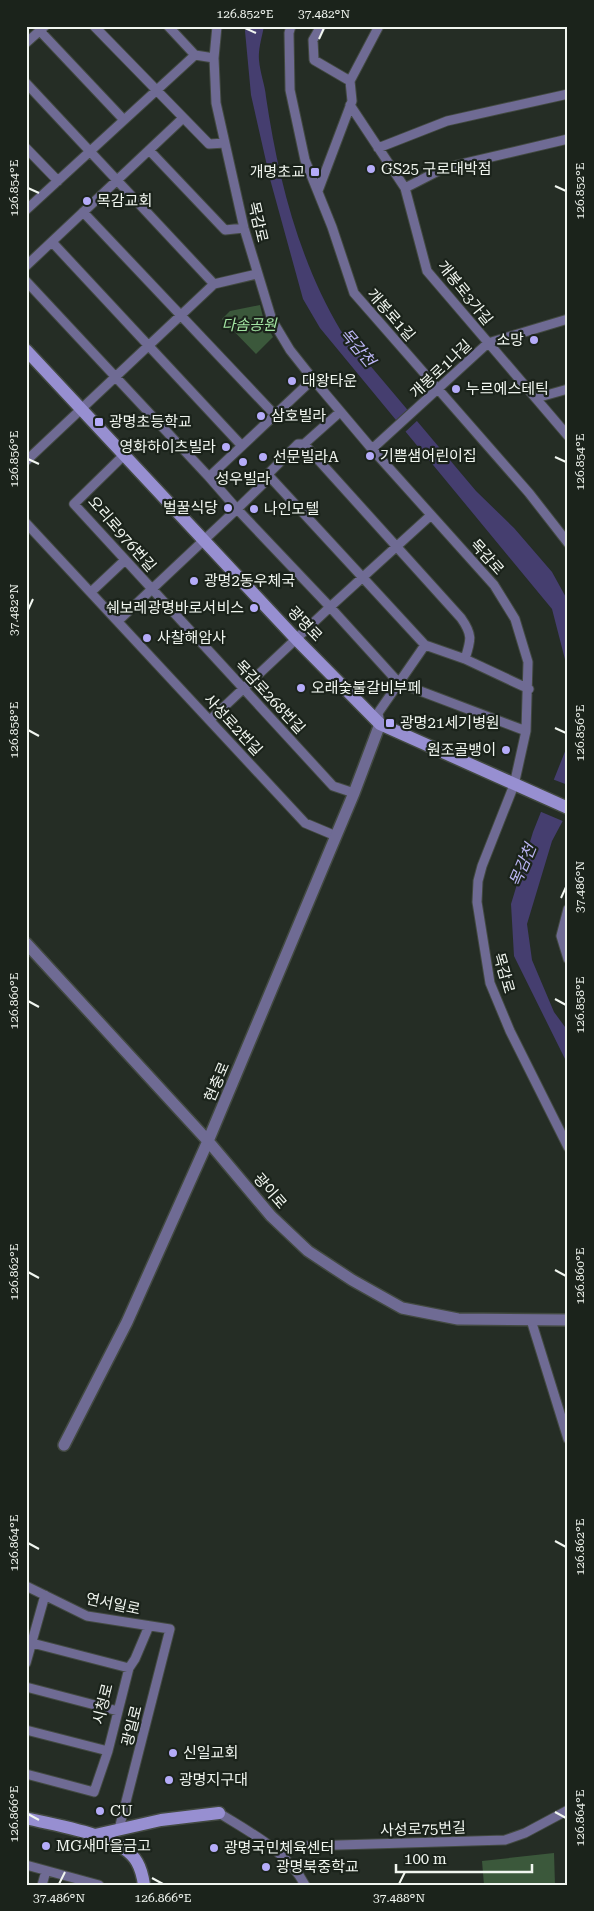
<svg xmlns="http://www.w3.org/2000/svg" width="594" height="1911" font-family="'Roboto Serif','Noto Sans KR',serif">
	<rect width="100%" height="100%" fill="#252d25"/>
	<!-- green -->
	<path fill="#3b583b" d="M260,305L264,321L273,337L256,354L222,319L230,311Z
		M554,1853L555,1885H484L482,1861Z"/>
	<!-- water -->
	<path fill="#453e6f" d="M247,26H264C262,37 258,49 259,60C260,73 265,85 266,97C278,178 299,261 341,331L476,491L514,528L552,572L568,601V671L552,609L320,328L303,299L270,179L251,95L245,31Z
		M568,736V811L552,841L527,924L532,960L554,1012L568,1031V1065L514,956L511,904L533,832L566,749Z"/>
	<!-- pier -->
	<path fill="#252d25" d="M409,408L419,419L404,433L394,422Z
		M552,779L568,785V816L565,822L539,811Z"/>
	<g fill="none" stroke-linecap="round" stroke-linejoin="round">
		<!-- minor casing -->
		<g stroke="#424941" stroke-width="11">
			<path id="minor" d="M94,26L209,144L225,143
				M168,26L195,55L214,58
				M217,26L214,58L216,103L244,228L272,320L290,350L313,379L372,449L494,585L515,619L528,662L526,731L514,785L482,866L478,881L477,902L490,983L510,1031L568,1147
				M291,26L289,33L290,90L305,160L332,227L354,293L529,493L568,543
				M321,26L313,40L314,60L350,81
				M40,31L124,120
				M26,43L45,26
				M26,83L214,284
				M350,105L405,188
				M568,139L444,168L405,188L427,271L568,436
				M26,148L58,181
				M378,148L447,121L568,94
				M149,150L225,230L244,228
				M318,191L352,101L350,81L379,26
				M26,210L195,55
				M83,212L275,415
				M52,242L242,446
				M26,266L182,119
				M26,281L209,477L313,379
				M536,398L568,389
				M340,412L304,444H298L269,473L270,477L237,509L330,607L430,516
				M304,444L461,618C473,635 471,640 465,659
				M372,449L488,343L568,319
				M124,455L74,504L333,786L354,793
				M26,461L214,284L257,274
				M270,477L425,645L465,659L529,689
				M26,523L305,823L336,836
				M91,592L125,560
				M118,621L237,509L209,477
				M210,720L330,607L399,683L526,731
				M380,724L378,713L425,645
				M568,909L561,936L568,959
				M531,1320L568,1439
				M26,1586L87,1616L170,1629L119,1829
				M32,1643L129,1668
				M26,1663L45,1595
				M26,1687L118,1711
				M26,1730L108,1751
				M26,1774L94,1792L108,1751L129,1668L135,1659L149,1626
				M219,1813C251,1833 287,1851 305,1885
				M272,1847L505,1840L525,1833L568,1810
				M26,1865L99,1885
				M42,1885L46,1871"/>
		</g>
		<!-- tertiary casing -->
		<g stroke="#424941" stroke-width="14">
			<path id="tertiary" d="M26,943L208,1141L271,1216L308,1251L352,1280L402,1308L458,1319L568,1320
				M64,1445L127,1322L208,1141L354,793L380,724"/>
		</g>
		<!-- secondary casing -->
		<g stroke="#424941" stroke-width="15">
			<path id="secondary" d="M26,350L297,640L380,724L568,808
				M26,1818C56,1826 121,1834 137,1862C141,1869 143,1878 144,1885
				M95,1835L161,1820L219,1813"/>
		</g>
		<!-- minor -->
		<use href="#minor" stroke="#6f6b94" stroke-width="9"/>
		<!-- tertiary -->
		<use href="#tertiary" stroke="#6f6b94" stroke-width="11"/>
		<!-- secondary -->
		<use href="#secondary" stroke="#978fd1" stroke-width="12"/>
	</g>
	<!-- ticks -->
	<path fill="none" stroke="#f1f6f0" stroke-width="2" d="M245,28L256,33M319,39L324,28M555,186L566,191M28,188L39,193M555,457L566,462M28,459L39,464M28,610L33,599M555,728L566,733M28,730L39,736M561,898L566,887M555,999L566,1005M28,1001L39,1007M555,1270L566,1276M28,1272L39,1278M555,1541L566,1547M28,1543L39,1549M555,1812L566,1818M28,1814L39,1820M152,1878L163,1884M59,1884L65,1872M399,1884L405,1872"/>
	<!-- markers -->
	<g fill="#b5acf9" stroke="#1b231b" stroke-width="2">
		<circle cx="371" cy="169" r="5"/>
		<rect x="310" y="167" width="10" height="10" rx="2.5"/>
		<circle cx="87" cy="201" r="5"/>
		<circle cx="534" cy="340" r="5"/>
		<circle cx="292" cy="381" r="5"/>
		<circle cx="456" cy="389" r="5"/>
		<circle cx="261" cy="416" r="5"/>
		<rect x="94" y="417" width="10" height="10" rx="2.5"/>
		<circle cx="226" cy="447" r="5"/>
		<circle cx="370" cy="456" r="5"/>
		<circle cx="263" cy="457" r="5"/>
		<circle cx="243" cy="462" r="5"/>
		<circle cx="228" cy="508" r="5"/>
		<circle cx="254" cy="509" r="5"/>
		<circle cx="194" cy="581" r="5"/>
		<circle cx="254" cy="608" r="5"/>
		<circle cx="147" cy="638" r="5"/>
		<circle cx="301" cy="688" r="5"/>
		<rect x="385" y="718" width="10" height="10" rx="2.5"/>
		<circle cx="506" cy="750" r="5"/>
		<circle cx="173" cy="1753" r="5"/>
		<circle cx="169" cy="1780" r="5"/>
		<circle cx="100" cy="1811" r="5"/>
		<circle cx="46" cy="1846" r="5"/>
		<circle cx="214" cy="1848" r="5"/>
		<circle cx="266" cy="1867" r="5"/>
	</g>
	<g text-anchor="middle" stroke-width="4.5" stroke-linejoin="round" paint-order="stroke">
		<!-- poi labels -->
		<g font-size="15" fill="#f1f6f0" stroke="#1b231b" text-anchor="start">
			<text x="381" y="174">GS25 구로대박점</text>
			<text x="305" y="177" text-anchor="end">개명초교</text>
			<text x="97" y="206">목감교회</text>
			<text x="524" y="345" text-anchor="end">소망</text>
			<text x="302" y="386">대왕타운</text>
			<text x="466" y="394">누르에스테틱</text>
			<text x="271" y="421">삼호빌라</text>
			<text x="109" y="427">광명초등학교</text>
			<text x="216" y="452" text-anchor="end">영화하이츠빌라</text>
			<text x="380" y="461">기쁨샘어린이집</text>
			<text x="273" y="462">선문빌라A</text>
			<text x="243" y="484" text-anchor="middle">성우빌라</text>
			<text x="218" y="513" text-anchor="end">벌꿀식당</text>
			<text x="264" y="514">나인모텔</text>
			<text x="204" y="586">광명2동우체국</text>
			<text x="244" y="613" text-anchor="end">쉐보레광명바로서비스</text>
			<text x="157" y="643">사찰해암사</text>
			<text x="311" y="693">오래숯불갈비부페</text>
			<text x="400" y="728">광명21세기병원</text>
			<text x="496" y="755" text-anchor="end">원조골뱅이</text>
			<text x="183" y="1758">신일교회</text>
			<text x="179" y="1785">광명지구대</text>
			<text x="110" y="1816">CU</text>
			<text x="56" y="1851">MG새마을금고</text>
			<text x="224" y="1853">광명국민체육센터</text>
			<text x="276" y="1872">광명북중학교</text>
		</g>
		<!-- street labels -->
		<g font-size="15" fill="#f1f6f0" stroke="#1b231b">
			<text transform="translate(258 222) rotate(77)" y="5">목감로</text>
			<text transform="translate(465 293) rotate(51)" y="5">개봉로3가길</text>
			<text transform="translate(391 315) rotate(49)" y="5">개봉로1길</text>
			<text transform="translate(441 369) rotate(-43)" y="5">개봉로1나길</text>
			<text transform="translate(122 534) rotate(49)" y="5">오리로976번길</text>
			<text transform="translate(487 557) rotate(48)" y="5">목감로</text>
			<text transform="translate(305 624) rotate(46)" y="5">광명로</text>
			<text transform="translate(270 697) rotate(47)" y="5">목감로268번길</text>
			<text transform="translate(233 725) rotate(47)" y="5">사성로2번길</text>
			<text transform="translate(504 973) rotate(74)" y="5">목감로</text>
			<text transform="translate(217 1082) rotate(-67)" y="5">현충로</text>
			<text transform="translate(270 1191) rotate(49)" y="5">광이로</text>
			<text transform="translate(113 1604) rotate(12)" y="5">연서일로</text>
			<text transform="translate(103 1704) rotate(-76)" y="5">시청로</text>
			<text transform="translate(132 1726) rotate(-76)" y="5">광일로</text>
			<text transform="translate(423 1829) rotate(-2)" y="5">사성로75번길</text>
		</g>
		<!-- park labels -->
		<g font-size="15" font-style="italic" fill="#a3e5a3" stroke="#1b231b">
			<text x="249" y="330">다솜공원</text>
		</g>
		<!-- water labels -->
		<g font-size="16" font-style="italic" fill="#bcb6f5" stroke="#1b231b">
			<text transform="translate(358 347) rotate(50)" y="6">목감천</text>
			<text transform="translate(522 865) rotate(-67)" y="6">목감천</text>
		</g>
	</g>
	<!-- border -->
	<rect width="594" height="1911" fill="none" stroke="#1b231b" stroke-width="55"/>
	<!-- scale -->
	<path d="M396 1864v8h136v-8" fill="none" stroke="#f1f6f0" stroke-width="2.5"/>
	<text x="404" y="1864" font-size="15" fill="#f1f6f0" stroke="#1b231b" stroke-width="4" paint-order="stroke">100 m</text>
	<rect x="28" y="28" width="538" height="1856" fill="none" stroke="#f1f6f0" stroke-width="2"/>
	<g font-size="12" text-anchor="middle" fill="#f1f6f0">
		<text x="245" y="18">126.852°E</text>
		<text x="324" y="18">37.482°N</text>
		<text transform="translate(14 188) rotate(-90)" y="4">126.854°E</text>
		<text transform="translate(580 191) rotate(-90)" y="4">126.852°E</text>
		<text transform="translate(14 459) rotate(-90)" y="4">126.856°E</text>
		<text transform="translate(580 462) rotate(-90)" y="4">126.854°E</text>
		<text transform="translate(14 610) rotate(-90)" y="4">37.482°N</text>
		<text transform="translate(14 730) rotate(-90)" y="4">126.858°E</text>
		<text transform="translate(580 733) rotate(-90)" y="4">126.856°E</text>
		<text transform="translate(580 887) rotate(-90)" y="4">37.486°N</text>
		<text transform="translate(14 1001) rotate(-90)" y="4">126.860°E</text>
		<text transform="translate(580 1005) rotate(-90)" y="4">126.858°E</text>
		<text transform="translate(14 1272) rotate(-90)" y="4">126.862°E</text>
		<text transform="translate(580 1276) rotate(-90)" y="4">126.860°E</text>
		<text transform="translate(14 1543) rotate(-90)" y="4">126.864°E</text>
		<text transform="translate(580 1547) rotate(-90)" y="4">126.862°E</text>
		<text transform="translate(14 1814) rotate(-90)" y="4">126.866°E</text>
		<text transform="translate(580 1818) rotate(-90)" y="4">126.864°E</text>
		<text x="59" y="1902">37.486°N</text>
		<text x="163" y="1902">126.866°E</text>
		<text x="399" y="1902">37.488°N</text>
	</g>
</svg>
